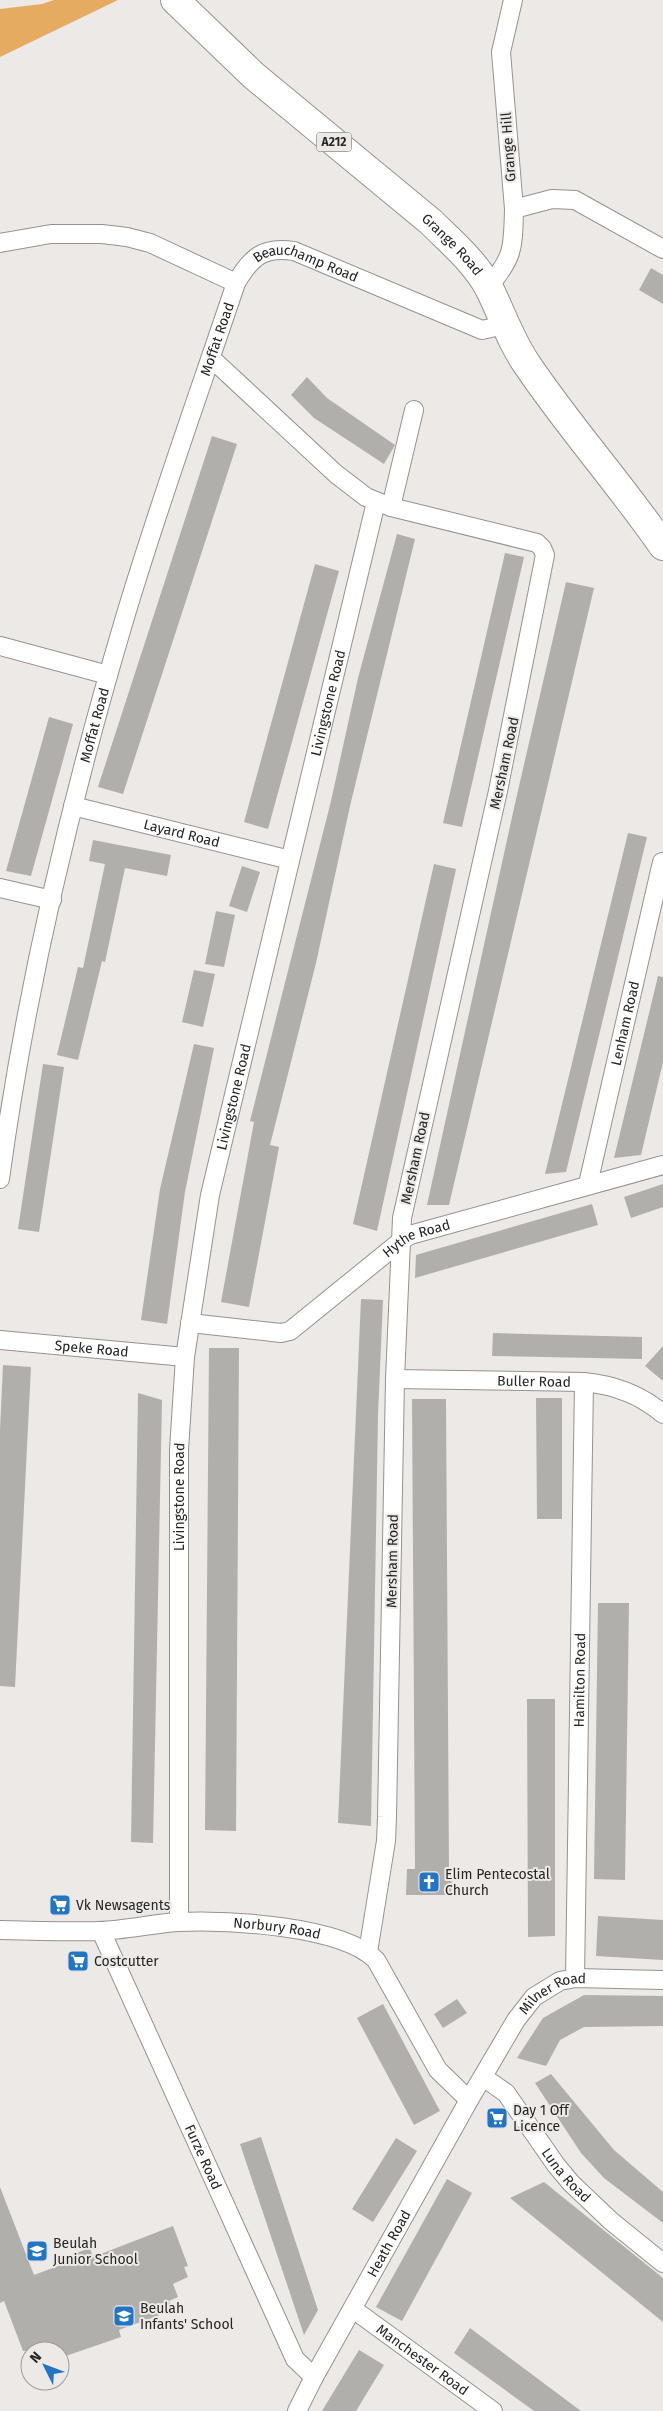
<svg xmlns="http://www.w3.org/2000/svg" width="663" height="2411" font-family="'Fira Sans',sans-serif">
	<rect width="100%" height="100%" fill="#ece9e7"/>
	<!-- forest -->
	<path fill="#e5ab61" d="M54,0H118L0,57V9L42,4Z"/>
	<!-- building -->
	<path fill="#b1afac" d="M651,268L663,275V304L639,290Z
		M307,377L327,398L395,445L384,464L314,418L291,395Z
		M212,436L237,444L123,794L98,787Z
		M397,534L415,539L350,806L316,963L270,1145L279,1147L249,1307L221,1302L254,1122L250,1121L331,801L358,678Z
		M505,553L524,557L462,827L443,823Z
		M315,564L339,571L268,829L244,822Z
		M566,582L594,588L449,1205H427L514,808Z
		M49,717L73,724L31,876L6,871Z
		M628,833L647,837L566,1172L545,1174Z
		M93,840L171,855L167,876L125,868L105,962L102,961L78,1060L57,1055L78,967L83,968L105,864L89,861Z
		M434,864L456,869L377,1231L353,1224Z
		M242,866L260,872L247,912L229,906Z
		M216,911L235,915L224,967L205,964Z
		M194,970L215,974L203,1027L182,1022Z
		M658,976L663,977V1062L641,1155L614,1158Z
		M194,1044L214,1048L185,1192L167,1324L141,1320L160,1189Z
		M43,1064L64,1067L39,1232L18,1229Z
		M663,1184V1207L631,1218L624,1197Z
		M592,1204L598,1225L415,1278L416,1255Z
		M361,1299L383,1300L378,1415L371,1826L338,1823Z
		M493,1333L642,1337V1359L492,1356Z
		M663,1346V1381L645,1366Z
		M209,1348H239L236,1831L205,1830Z
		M3,1365L31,1367L15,1687L0,1686V1430Z
		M138,1393L162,1400L153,1843L131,1842Z
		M536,1398H562V1519H537Z
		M412,1399H446L449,1870H452L451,1895H406L407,1869H415Z
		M598,1603H629L625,1880L594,1879Z
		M527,1699H555V1936L528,1937Z
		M598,1916L663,1920V1960L596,1956Z
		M584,1995L663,1996V2026L584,2027L560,2040L546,2066L517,2058L543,2018Z
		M457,1999L467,2013L443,2028L434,2014Z
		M383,2004L440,2111L414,2125L357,2018Z
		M551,2074L614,2150L663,2192V2223L604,2178L581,2153L535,2083Z
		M261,2137L318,2310L304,2335L240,2144Z
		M396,2138L417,2151L373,2222L352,2209Z
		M447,2179L472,2193L402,2321L376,2307Z
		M544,2182L663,2278V2322L510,2198Z
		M0,2187L34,2275L66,2263L65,2260L72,2257L71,2255L90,2248L93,2257L173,2226L188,2266L184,2267L188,2277L173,2284L178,2297L169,2301L173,2310L119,2330L121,2337L60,2358V2351H23L4,2301L0,2303Z
		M470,2328L581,2411H534L454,2353Z
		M359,2350L384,2365L356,2411H322Z"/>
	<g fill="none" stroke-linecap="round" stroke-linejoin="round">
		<!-- minor casing -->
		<g stroke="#959390" stroke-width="20">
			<g id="minor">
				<path d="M514,209L552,199L575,200L663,249"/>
				<path d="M0,243L51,234H102L127,237L150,243L236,283"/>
				<path d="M488,287C514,257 513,248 514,209L501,52L513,0"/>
				<path d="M211,358L336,474L366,497L391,507L537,543L542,548L545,555L498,791L402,1218L395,1379L387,1817L386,1841L368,1952"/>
				<path d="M391,507L414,410"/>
				<path d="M0,646L108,675"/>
				<path id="s1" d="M73,806L290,860"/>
				<path d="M0,888L52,900"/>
				<path id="s2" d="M0,1179C25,994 70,803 123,624C157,509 198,396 236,283C251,257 264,246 294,251L482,330L491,328L503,322"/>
				<path id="s3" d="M588,1184L662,862"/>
				<path id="s4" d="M190,1323L281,1333L290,1331L401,1241L410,1235L663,1165"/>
				<path id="s5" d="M0,1340L185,1357"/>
				<path id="s6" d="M395,1379L584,1382C614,1385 640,1394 663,1414"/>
				<path id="s7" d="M179,1922V1450L185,1357L210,1195L376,502"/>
				<path id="s8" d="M0,1930C33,1931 66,1932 99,1931C125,1930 151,1924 178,1922C226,1920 341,1925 376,1960L438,2070L469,2100"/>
				<path id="s9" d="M101,1931L295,2359L314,2377"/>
				<path id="s10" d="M575,1978L584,1382"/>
				<path id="s11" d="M483,2077L506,2093L556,2165L571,2183L611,2221L663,2263"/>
				<path id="s12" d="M353,2309L493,2411"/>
				<path id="s13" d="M297,2411L314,2377L469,2100L516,2020L534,1997L560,1981L575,1978L663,1980"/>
			</g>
		</g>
		<!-- primary casing -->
		<g stroke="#959390" stroke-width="30">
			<g id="primary">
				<path id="s14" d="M175,0L253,75L431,222C451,242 475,262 489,288C502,314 511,342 528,366C570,428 620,484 663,546"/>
			</g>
		</g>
		<!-- minor -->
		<use href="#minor" stroke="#fff" stroke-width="18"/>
		<!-- primary -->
		<use href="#primary" stroke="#fff" stroke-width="28"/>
	</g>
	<!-- icons -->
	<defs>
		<g id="church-square" transform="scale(1.125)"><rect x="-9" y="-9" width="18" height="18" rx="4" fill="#2275c4" stroke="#ece9e7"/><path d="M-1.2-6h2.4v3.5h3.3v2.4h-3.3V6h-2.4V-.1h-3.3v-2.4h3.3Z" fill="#fff"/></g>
		<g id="supermarket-square" transform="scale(1.125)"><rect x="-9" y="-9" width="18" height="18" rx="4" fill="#2275c4" stroke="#ece9e7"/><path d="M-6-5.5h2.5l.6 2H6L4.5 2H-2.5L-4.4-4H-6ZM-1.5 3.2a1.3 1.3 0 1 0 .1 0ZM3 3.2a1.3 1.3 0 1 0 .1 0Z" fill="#fff"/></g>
		<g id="school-square" transform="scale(1.125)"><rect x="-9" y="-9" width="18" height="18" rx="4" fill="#2275c4" stroke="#ece9e7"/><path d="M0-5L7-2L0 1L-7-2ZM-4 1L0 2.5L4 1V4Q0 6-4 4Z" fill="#fff"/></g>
	</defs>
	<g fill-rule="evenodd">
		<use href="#church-square" x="429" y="1882"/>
		<use href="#supermarket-square" x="60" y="1905"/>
		<use href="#supermarket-square" x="78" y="1961"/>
		<use href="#supermarket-square" x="497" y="2118"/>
		<use href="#school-square" x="37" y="2251"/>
		<use href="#school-square" x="124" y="2316"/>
	</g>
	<g text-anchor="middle" stroke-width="4" stroke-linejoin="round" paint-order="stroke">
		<!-- shield labels -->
		<rect fill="#ece9e7" stroke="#62605f" stroke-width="1" x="316.5" y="132.5" width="35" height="19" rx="4"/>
		<g font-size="12" font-weight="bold" fill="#272625">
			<text x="334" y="146">A212</text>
		</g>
		<!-- street labels -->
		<g font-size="14" fill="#272625" stroke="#ece9e7">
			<text transform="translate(508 147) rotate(-94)" y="5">Grange Hill</text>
			<text dy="5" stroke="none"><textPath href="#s14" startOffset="370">Grange Road</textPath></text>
			<text dy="5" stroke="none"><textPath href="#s2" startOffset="1014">Beauchamp Road</textPath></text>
			<text dy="5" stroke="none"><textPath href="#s2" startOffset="869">Moffat Road</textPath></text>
			<text dy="5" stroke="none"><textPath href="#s7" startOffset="1235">Livingstone Road</textPath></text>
			<text dy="5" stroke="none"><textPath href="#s2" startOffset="464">Moffat Road</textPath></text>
			<text transform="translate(504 763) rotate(-78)" y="5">Mersham Road</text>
			<text dy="5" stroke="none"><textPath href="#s1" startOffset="112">Layard Road</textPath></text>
			<text dy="5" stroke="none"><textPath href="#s3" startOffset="165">Lenham Road</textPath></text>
			<text dy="5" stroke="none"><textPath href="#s7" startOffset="830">Livingstone Road</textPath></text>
			<text transform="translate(415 1158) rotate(-78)" y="5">Mersham Road</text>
			<text dy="5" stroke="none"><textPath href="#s4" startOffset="259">Hythe Road</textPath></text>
			<text dy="5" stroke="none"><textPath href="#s5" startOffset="92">Speke Road</textPath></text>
			<text dy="5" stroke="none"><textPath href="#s6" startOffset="139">Buller Road</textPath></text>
			<text dy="5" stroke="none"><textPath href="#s7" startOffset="425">Livingstone Road</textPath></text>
			<text transform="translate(392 1561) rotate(-89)" y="5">Mersham Road</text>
			<text dy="5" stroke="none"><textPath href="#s10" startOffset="298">Hamilton Road</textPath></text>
			<text dy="5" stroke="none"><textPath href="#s8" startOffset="278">Norbury Road</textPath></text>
			<text dy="5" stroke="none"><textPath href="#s13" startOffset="496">Milner Road</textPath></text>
			<text dy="5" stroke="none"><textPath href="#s9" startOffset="248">Furze Road</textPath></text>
			<text dy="5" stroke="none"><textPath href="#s11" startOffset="130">Luna Road</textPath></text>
			<text dy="5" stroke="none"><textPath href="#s13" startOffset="191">Heath Road</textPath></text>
			<text dy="5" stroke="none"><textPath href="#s12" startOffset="86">Manchester Road</textPath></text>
		</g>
		<!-- poi labels -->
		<g font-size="14" fill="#272625" stroke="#ece9e7" text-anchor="start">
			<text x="445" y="1879">Elim Pentecostal<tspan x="445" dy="16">Church</tspan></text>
			<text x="76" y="1910">Vk Newsagents</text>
			<text x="94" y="1966">Costcutter</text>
			<text x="513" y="2115">Day 1 Off<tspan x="513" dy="16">Licence</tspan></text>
			<text x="53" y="2248">Beulah<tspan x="53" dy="16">Junior School</tspan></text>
			<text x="140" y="2313">Beulah<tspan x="140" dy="16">Infants' School</tspan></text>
		</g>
	</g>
	<!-- north arrow -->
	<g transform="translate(45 2366) rotate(312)"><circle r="24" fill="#ece9e7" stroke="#9d9b99"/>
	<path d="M0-4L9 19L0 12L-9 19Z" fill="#2275c4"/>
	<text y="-8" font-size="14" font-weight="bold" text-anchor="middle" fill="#272625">N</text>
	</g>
</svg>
